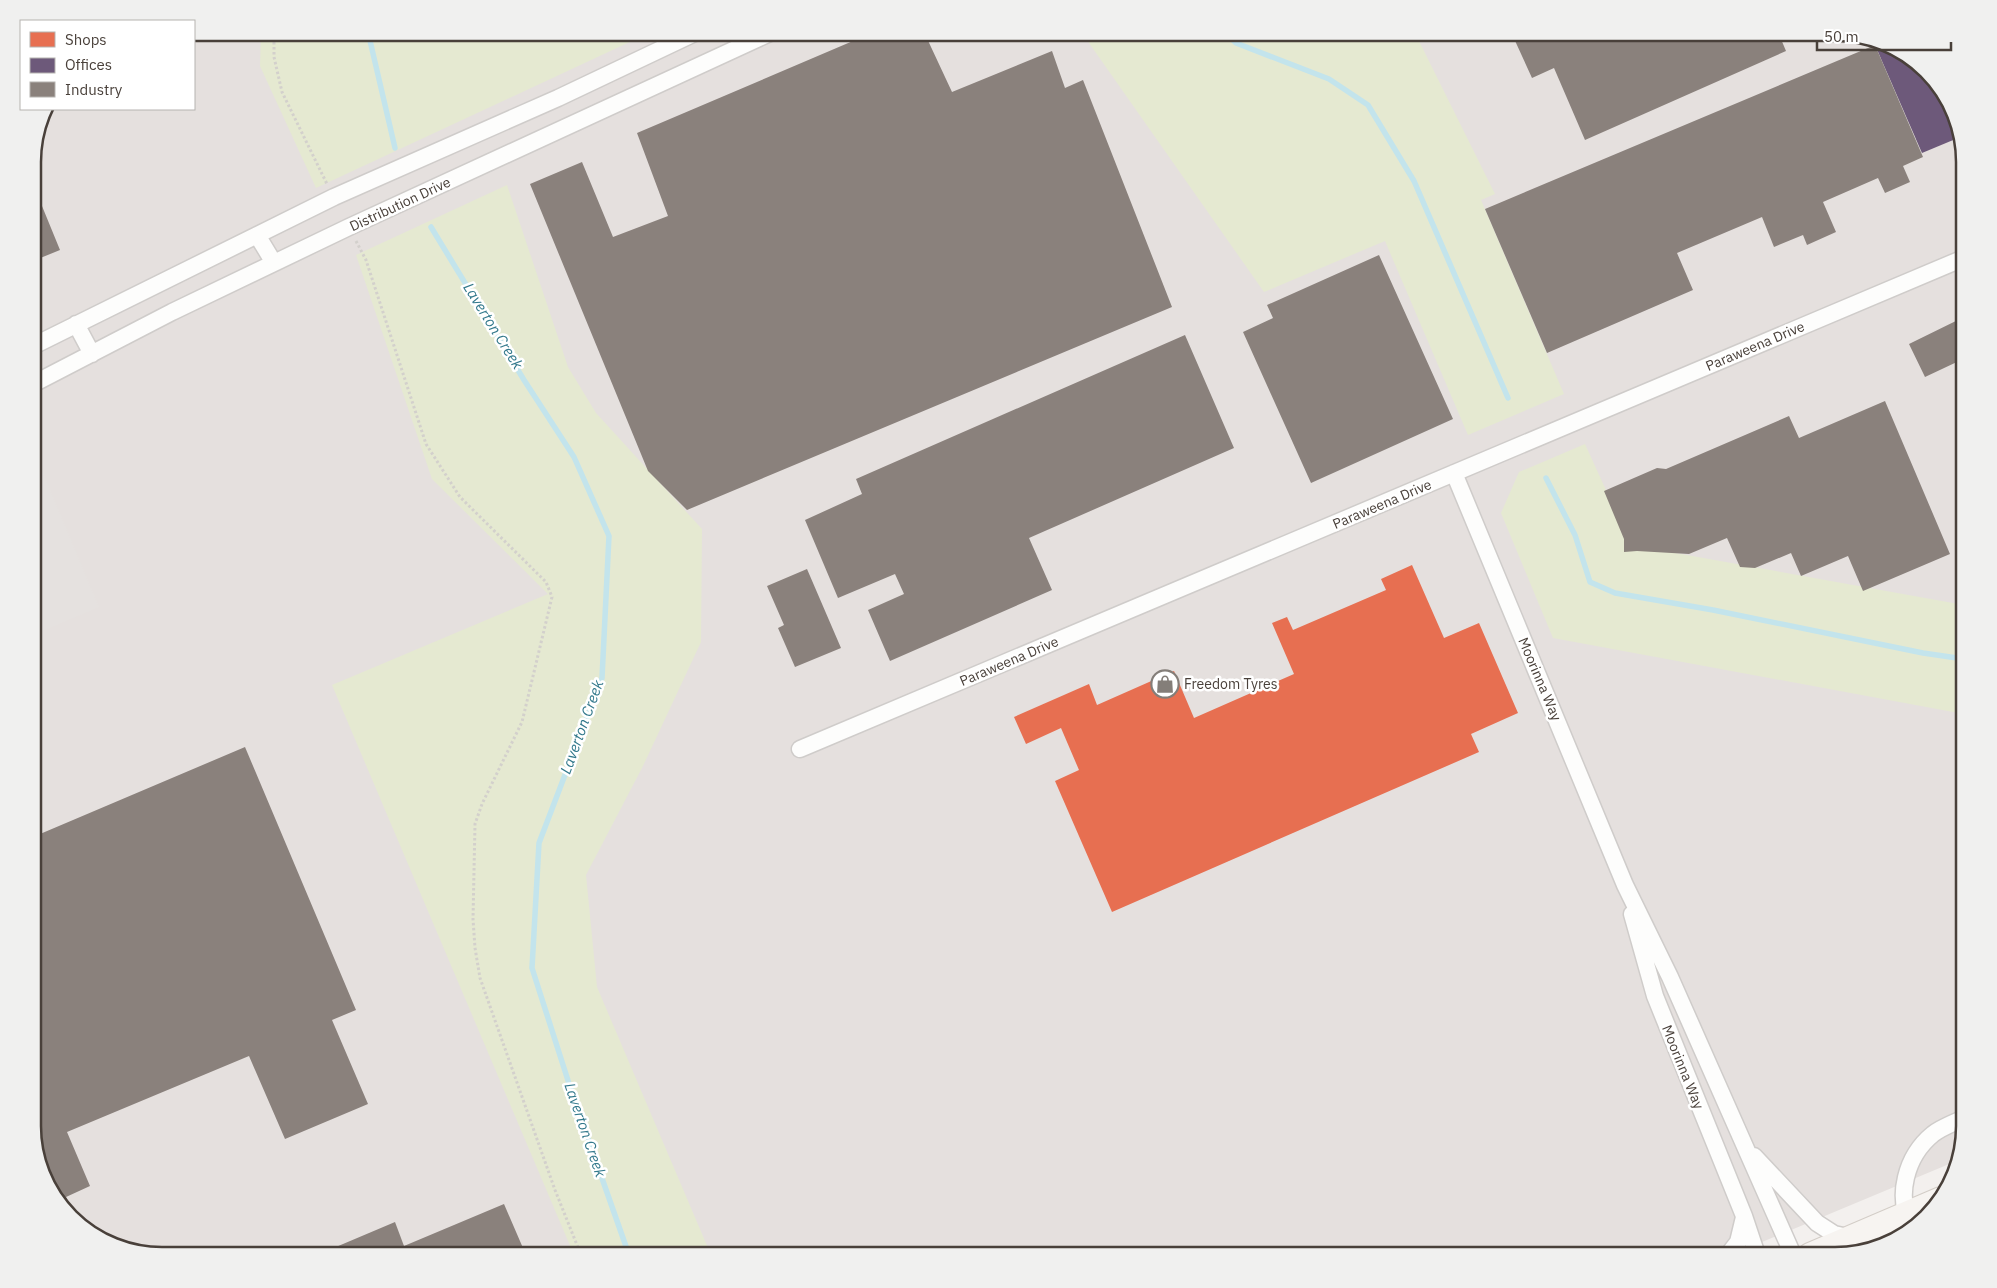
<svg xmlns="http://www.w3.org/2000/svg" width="1997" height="1288" font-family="'IBM Plex Sans',sans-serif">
	<rect width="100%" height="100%" fill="#f3f0ee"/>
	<!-- industrial -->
	<path fill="#e5e0de" d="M194,32H1835L1907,54L1947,97L1964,162V1126L1954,1162L1731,1255H162L90,1234L50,1191L33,1134V154L45,109H194Z"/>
	<!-- green -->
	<path fill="#e5e9d1" d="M261,33V32L649,33L316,188L260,66Z
		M1082,33H1415L1495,194L1481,200L1564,394L1468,435L1385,241L1264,292Z
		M507,185L568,367L596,413L702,529L701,642L643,766L586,875L597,987L711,1255H574L332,685L548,594L432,479L356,255Z
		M1585,444L1631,545L1964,605V714L1553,638L1501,513L1519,472Z"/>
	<!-- parking -->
	<path fill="#e5e1df" d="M33,449L99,607L33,635Z"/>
	<!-- shops -->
	<path fill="#e76f51" d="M1412,565L1444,638L1479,623L1518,713L1471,734L1479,752L1112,912L1055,781L1079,770L1061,728L1026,744L1014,717L1089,684L1097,705L1174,671L1194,718L1294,674L1272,623L1287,617L1293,630L1386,590L1381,579Z"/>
	<!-- offices -->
	<path fill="#6d597a" d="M1875,45L1907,54L1947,97L1958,138L1922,153Z"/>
	<!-- industry -->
	<path fill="#8a817c" d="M874,32H924L952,92L1052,51L1065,88L1083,80L1172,307L687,510L648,471L530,184L582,162L613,237L668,216L637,133Z
		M1511,32H1778L1786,51L1585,140L1554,68L1532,78Z
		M1875,45L1923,157L1903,166L1910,182L1885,193L1878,178L1823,202L1836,232L1807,245L1803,235L1774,247L1762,217L1677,253L1693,290L1547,353L1485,209Z
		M33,184L60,250L33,261Z
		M1379,255L1453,419L1311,483L1243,332L1273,318L1267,305Z
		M1964,317V372L1959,361L1925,377L1909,344Z
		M1185,335L1234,448L1029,538L1052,590L890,661L868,610L904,594L895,574L838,598L805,520L862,494L856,479Z
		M1885,401L1950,554L1863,591L1848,556L1801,576L1791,553L1755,568L1740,567L1727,538L1689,554L1637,551L1624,552V539L1604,491L1657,468L1666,469L1789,416L1799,438Z
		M807,569L841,648L795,667L778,628L784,625L767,586Z
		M245,747L356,1010L332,1020L368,1104L285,1139L249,1056L67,1132L90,1186L66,1197L74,1216L50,1191L33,1134V837Z
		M504,1204L526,1255H317L395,1222L404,1246Z"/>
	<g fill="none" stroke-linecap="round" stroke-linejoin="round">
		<!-- stream -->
		<path stroke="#c3e4ec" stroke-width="5.5" d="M368,32L395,148
			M1224,32L1236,43L1329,79L1368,105L1414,181L1508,398
			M431,227L524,380L574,457L609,536L602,678L539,843L532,968L572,1093L629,1255
			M1546,478L1575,535L1590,582L1615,593L1713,610L1923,653L1964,659"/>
		<!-- minor casing -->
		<g stroke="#cfccca" stroke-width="19">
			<path id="minor" d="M257,235L274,263
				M76,324L92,354
				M33,346L334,197L558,98L697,32
				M33,384L172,312L349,227L772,32
				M1454,473L1625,885L1670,977L1793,1255
				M800,749L1964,258
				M1632,914L1655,996L1744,1216L1757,1255
				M1754,1156L1817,1223L1834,1234L1852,1238
				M1912,1226C1895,1197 1906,1156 1933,1134C1942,1127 1954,1123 1964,1118
				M1728,1255L1738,1242L1744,1217"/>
		</g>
		<!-- secondary casing -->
		<g stroke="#d3cdc7" stroke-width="26">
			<path id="secondary" d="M1810,1255L1941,1199"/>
		</g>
		<!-- path -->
		<path stroke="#d3d0cc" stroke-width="3" stroke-dasharray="2.5 2.5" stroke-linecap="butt" d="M274,32V57L282,92L327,184
			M356,241L366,260L426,444L460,497L546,582L552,597L522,722L482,804L475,824L473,919L475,948L480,978L555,1190L581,1255"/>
		<!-- minor -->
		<use href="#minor" stroke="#fdfdfc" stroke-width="16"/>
		<!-- secondary -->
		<use href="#secondary" stroke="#f7f4f1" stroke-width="24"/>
	</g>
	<!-- icons -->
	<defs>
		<g id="shop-ring" transform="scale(1.4375)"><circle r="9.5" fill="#fff" stroke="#847e79" stroke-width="1.5"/><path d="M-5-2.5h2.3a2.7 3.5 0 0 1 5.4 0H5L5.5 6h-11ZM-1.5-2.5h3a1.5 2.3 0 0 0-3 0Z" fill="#847e79"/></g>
	</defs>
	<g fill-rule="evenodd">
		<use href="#shop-ring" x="1165" y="684"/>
	</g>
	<g text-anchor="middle" stroke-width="5" stroke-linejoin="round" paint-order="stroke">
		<!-- street labels -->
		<g font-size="14" fill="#49403a" stroke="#fff">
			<text transform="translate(400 204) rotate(-25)" y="5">Distribution Drive</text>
			<text transform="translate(1755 346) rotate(-23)" y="5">Paraweena Drive</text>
			<text transform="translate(1382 504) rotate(-23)" y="5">Paraweena Drive</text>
			<text transform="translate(1009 661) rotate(-23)" y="5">Paraweena Drive</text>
			<text transform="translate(1540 679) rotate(67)" y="5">Moorinna Way</text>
			<text transform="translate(1683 1067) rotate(68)" y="5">Moorinna Way</text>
		</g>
		<!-- poi labels -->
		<g font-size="14" fill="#49403a" stroke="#fff" text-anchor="start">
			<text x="1184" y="689">Freedom Tyres</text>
		</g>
		<!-- water labels -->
		<g font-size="15" font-style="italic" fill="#33798c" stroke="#fff">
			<text transform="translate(493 326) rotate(58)" y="5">Laverton Creek</text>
			<text transform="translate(582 727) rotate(-70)" y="5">Laverton Creek</text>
			<text transform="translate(585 1130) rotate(71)" y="5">Laverton Creek</text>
		</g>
	</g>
	<!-- crop -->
	<path d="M0 0H1997V1288H0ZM162 41H1835A121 121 0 0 1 1956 162V1126A121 121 0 0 1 1835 1247H162A121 121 0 0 1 41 1126V162A121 121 0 0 1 162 41Z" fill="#f0f0ef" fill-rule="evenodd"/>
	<path fill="none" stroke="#49403a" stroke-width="2.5" d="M162 41H1835A121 121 0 0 1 1956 162V1126A121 121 0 0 1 1835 1247H162A121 121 0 0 1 41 1126V162A121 121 0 0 1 162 41Z"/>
	<!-- legend -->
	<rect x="20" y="20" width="175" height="90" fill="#ffffff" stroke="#b6b3b0"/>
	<rect x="30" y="32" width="25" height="15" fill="#e76f51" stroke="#b6b3b0"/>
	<text x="65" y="45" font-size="15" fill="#49403a">Shops</text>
	<rect x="30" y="58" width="25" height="15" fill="#6d597a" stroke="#b6b3b0"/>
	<text x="65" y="70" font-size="15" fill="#49403a">Offices</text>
	<rect x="30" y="82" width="25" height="15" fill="#8a817c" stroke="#b6b3b0"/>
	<text x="65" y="95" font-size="15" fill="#49403a">Industry</text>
	<!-- scale -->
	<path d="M1817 42v8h134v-8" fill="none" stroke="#49403a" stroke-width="2.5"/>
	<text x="1824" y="42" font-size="15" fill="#49403a" stroke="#ffffff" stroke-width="4" paint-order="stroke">50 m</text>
</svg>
